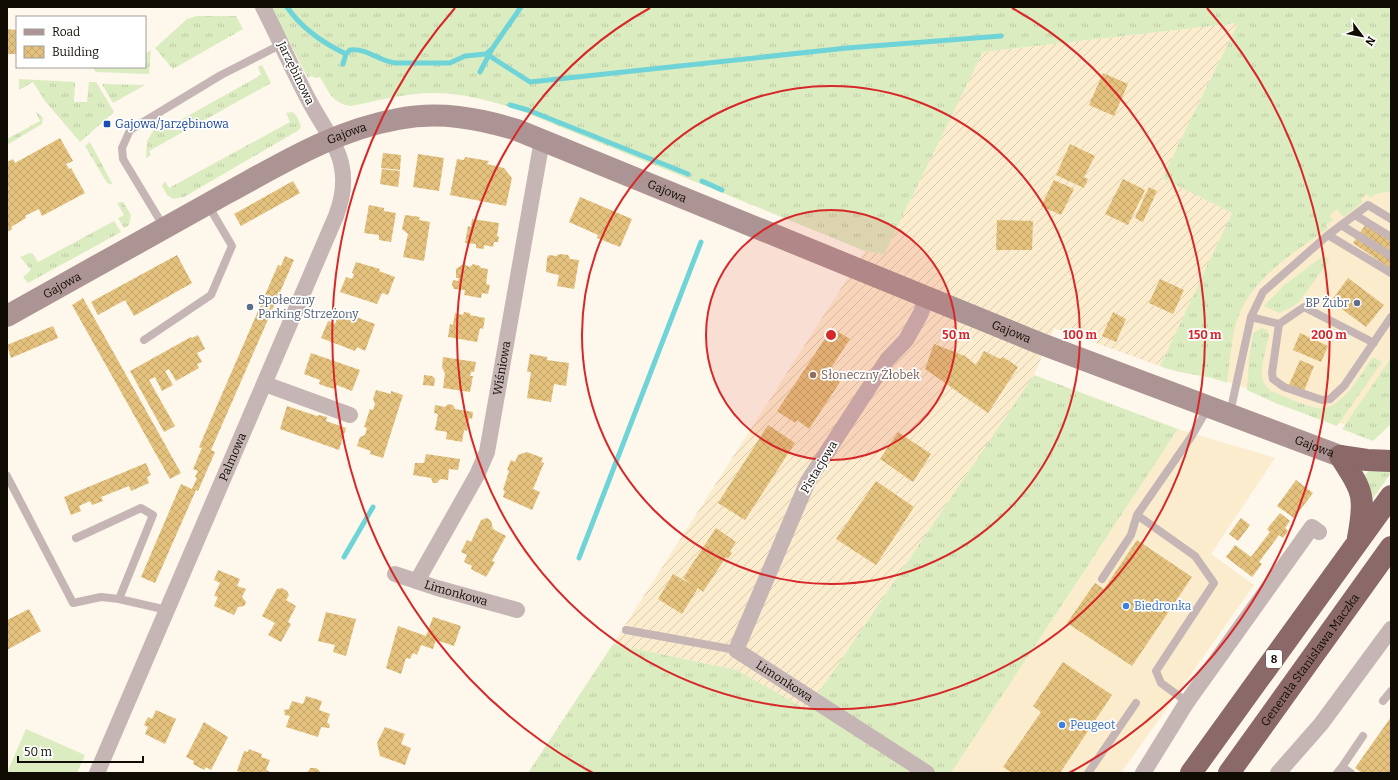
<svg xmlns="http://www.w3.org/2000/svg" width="1398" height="780" font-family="Bitter,serif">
	<defs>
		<pattern id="industrial-furrows" width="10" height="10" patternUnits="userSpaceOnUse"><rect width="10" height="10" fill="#fcecce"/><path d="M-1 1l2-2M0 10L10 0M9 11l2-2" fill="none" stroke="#d7c9af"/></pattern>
		<pattern id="grass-tufts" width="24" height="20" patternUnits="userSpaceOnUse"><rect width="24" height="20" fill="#dcecc1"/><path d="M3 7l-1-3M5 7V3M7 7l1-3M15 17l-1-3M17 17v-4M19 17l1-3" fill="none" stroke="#bcc9a4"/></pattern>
		<pattern id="building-cross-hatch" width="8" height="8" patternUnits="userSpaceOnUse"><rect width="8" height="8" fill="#e4c27e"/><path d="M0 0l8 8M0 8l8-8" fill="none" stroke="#c3a66b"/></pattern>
	</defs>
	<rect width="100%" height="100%" fill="#fef7eb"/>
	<!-- built -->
	<path fill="#fcecce" d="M1391,178V397L1365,432L1164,358L1232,213Z
		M1178,429L1275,458L1211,554L1254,585L1121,773H951Z"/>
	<!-- industrial -->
	<path fill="url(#industrial-furrows)" d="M1238,23L1162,178L1232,213L1160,366L1054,328L1034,375L807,710L737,670L613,644L865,251L884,254L983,52Z"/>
	<!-- grass -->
	<path fill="url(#grass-tufts)" d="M271,7H1391V191L1376,194L1370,198L1367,194L1361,199L1363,202L1344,217L1337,209L1330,215L1333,220L1326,225L1328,228C1294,253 1251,278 1237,320C1231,339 1230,363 1227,383C1205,374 1182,375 1160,366L1232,213L1162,178L1238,23L983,52L884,254L865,251L514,108C489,101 465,94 439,93C410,92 379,100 351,106C333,104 328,91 320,77L316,78L311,76L308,78Z
		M197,16H236L243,29L173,69L155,48L187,19Z
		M151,50L149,74L96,72L93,68L145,67V54Z
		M262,65L271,83L149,151L151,155L146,158L147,141L156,126L161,131L261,75L258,67Z
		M19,79L75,82L74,102H87L89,82H96L114,112L80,142L45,101L33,82L19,90Z
		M102,84L145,85L113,103Z
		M35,111L43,118L42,124L7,145V139L40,121Z
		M292,112L296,115L301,126L299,130L184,197L173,199L167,195L162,186L165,181L169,188L290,122L286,113Z
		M90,142L113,185L107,183L85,146Z
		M123,202L131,215L129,225L124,228L118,218L124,215L117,203Z
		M114,221L121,232L28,283L23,277L31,270L20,257L30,253L33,254L38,262Z
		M1323,256L1328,258L1329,261L1299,302L1292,307L1279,313L1264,306L1283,286Z
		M1262,328L1267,330L1269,335C1267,345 1259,371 1263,380C1264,384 1268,388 1271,391C1285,396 1301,405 1317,408C1340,413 1362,373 1373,357L1382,362L1337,426L1273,402L1247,390L1249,359L1253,333Z
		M1391,358V424L1373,441L1342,429Z
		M1034,375L1178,429L951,773H528L613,644L737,670L807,710Z
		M1371,467H1391V473L1371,501L1364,477Z"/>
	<!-- pitch -->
	<path fill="#dcecc1" d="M26,729L85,755L77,773H7Z"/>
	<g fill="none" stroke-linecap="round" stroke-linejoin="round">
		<!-- stream -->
		<path stroke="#6fd4d8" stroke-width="5" d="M287,7C302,29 323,43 346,54
			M488,55L530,82L847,48L1001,36
			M343,64L346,54L350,50C368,48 378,61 395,63H450L465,56L486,54L492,49
			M480,72L492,49L521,7
			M510,105L528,110L688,174
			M702,181L722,190
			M344,557L373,507
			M579,558L701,242"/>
	</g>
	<!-- building -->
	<path fill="url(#building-cross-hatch)" d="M7,29L17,30V54H7Z
		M1103,73L1128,84L1114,116L1089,105Z
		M60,138L73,161L66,164L69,169L71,168L85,193L42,216L39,209L25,216L26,218L11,227L12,229L7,232V190L9,189L7,186V162L13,159L15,163Z
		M1070,144L1095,156L1084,177L1088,179L1084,188L1056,175Z
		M383,153L401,155L400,170L381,168Z
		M418,154L444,158L439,191L413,187Z
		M465,157L489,161L487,164L504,168L512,178L506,206L450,195L457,159L464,160Z
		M382,169L400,171L398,187L380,184Z
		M1123,179L1145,190L1128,225L1105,214Z
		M1054,180L1074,189L1061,215L1041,206Z
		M293,181L300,193L241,226L234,214Z
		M1149,187L1157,191L1143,222L1135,218Z
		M580,197L632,219L620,247L597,238L598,235L569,222Z
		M369,205L384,208V211L396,213L391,242L379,240V235L364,233Z
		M405,215L420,217L419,220L430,222L424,261L403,257L408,234L402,229Z
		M472,219L499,223L497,236L499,237L498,242H494L493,247L484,245V249L476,248V244L465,243L468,226L471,227Z
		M997,220L1033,221L1032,250H996Z
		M1366,224L1391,241V269L1353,243Z
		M560,254L568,255L570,259L579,260L574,289L557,286L559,275L546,272L547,258L549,255L556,256Z
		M177,255L192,283L134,316L125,300L98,315L91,302Z
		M285,256L294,260L211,450L215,452L198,491L196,490L155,583L141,577L181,484L192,489L197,478L195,477L198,471L193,469L202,448L199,447L278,265L281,266Z
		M356,262L380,269L379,271L395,277L388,295L382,293L377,304L340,292L346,277L352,279L354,274L352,273Z
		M463,264L470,267L473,264L480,266L481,268L488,269L486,284L490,285L488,294L482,293L481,298L464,295L465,290L454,289L452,285L453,280L458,281L459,278H456V269Z
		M1348,278L1384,305L1366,327L1331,301Z
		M1160,279L1184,290L1173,314L1149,303Z
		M83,298L181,473L170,479L72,305Z
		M340,311L375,324L365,351L357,347L355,351L321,338L328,321L335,324Z
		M464,312L470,313V315L485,318L483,329L480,328L477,342L448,337L450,324L453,325L455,313L463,315Z
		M1113,312L1126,319L1116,342L1102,336Z
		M53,326L58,338L11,358L7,345Z
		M832,328L850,339L827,374L840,382L809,429L797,420L795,423L777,411Z
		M1300,333L1328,346L1321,362L1293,350Z
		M198,335L205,349L197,353L202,362L197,364L199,368L176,381L169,369L165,371L173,385L162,391L155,377L149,380L175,426L164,432L130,371L191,337L192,338Z
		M934,344L965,356L976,365L984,351L1000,359L1003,357L1018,367L988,413L925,369Z
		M311,353L360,370L352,391L337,385L335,389L327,387L319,384L320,380L304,374Z
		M530,354L547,357V360L569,363L566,386L554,384L551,402L527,398L531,372H527Z
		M443,357L476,362L474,372H471L470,376H473L470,392L443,388L445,373L442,368Z
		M1300,360L1314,366L1304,391L1289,385Z
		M424,375L432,376L435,379L434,386L423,385Z
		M376,390L391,394V391L403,395L383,458L370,454L371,451L357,446L360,437L365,435L367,428L364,427L370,409L373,410L375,404L373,399Z
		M448,404L453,405L455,409L473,412L472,419L469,418L467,431L464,430L462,442L446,439L447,432L435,430L438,414L434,413L435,405L445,407Z
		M287,406L317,416L319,415L327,417L326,421L346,428L339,450L280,429Z
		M768,425L795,443L745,520L718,503Z
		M898,432L931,454L913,482L880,459Z
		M527,452L543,458L541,462L544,463L533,489L540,492L532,510L503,497L505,491L503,490L509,471L507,470L511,460L515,462L518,455Z
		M426,454L460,459L458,470L449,469L448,480L440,479L437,483H433L431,478L413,475L415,463H424Z
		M146,463L151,475L147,477L149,483L131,491L129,486L101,497L103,501L92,505L90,501L79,506L81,511L71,515L64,497Z
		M1296,480L1313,493L1294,518L1277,506Z
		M876,481L914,507L876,565L836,539Z
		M1280,513L1290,521L1285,528L1288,531L1283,538L1279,535L1259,562L1262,564L1252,577L1226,557L1235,545L1251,557L1270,532L1267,529Z
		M487,518L491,521L493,529L506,536L492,561L495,562L486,577L471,569L472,566L464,562L467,555L461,552L467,540L471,542L481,520Z
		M1241,518L1250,525L1238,541L1229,534Z
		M716,528L736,542L730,551L732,553L728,559L726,557L703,592L698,588L682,614L658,599L673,574L692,585L683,578Z
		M1137,540L1192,577L1132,666L1067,623L1095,583L1104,589Z
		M218,570L240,579L237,586L246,589L242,597L246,602L244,606L238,607L234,615L214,606L218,597L214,596L220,583L214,580Z
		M282,588L287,591L289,595L286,600L296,606L288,622L291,624L281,642L268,635L275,623L262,616L277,589Z
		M29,609L41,631L7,650V620Z
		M326,612L356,619L346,656L333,652L335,645L318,641Z
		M433,617L461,626L454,646L436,640L433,649L421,645L417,655L413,653L410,659L406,658L401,674L386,668L398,626L426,636Z
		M1063,662L1112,695L1060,773H1012L1003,767L1041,712L1033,706Z
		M306,696L322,701L319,710L330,714L327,722L330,725L329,728L321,727L318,737L286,727L290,716L285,715L284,710L289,709L292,701L303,704Z
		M156,710L176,719L165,744L145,734L148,727L144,725L148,717L152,719Z
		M1391,717V771L1390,773H1362L1355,768Z
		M204,722L228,737L211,770L206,767L204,770L193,764L194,761L186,757Z
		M385,727L405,734L401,744L411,748L405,765L380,756L377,743Z
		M249,749L262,754L261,757L270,760L266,770L272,773H243L237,771L244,751L248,752Z
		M310,768H316L322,773H305L309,771Z"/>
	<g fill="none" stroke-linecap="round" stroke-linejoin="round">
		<!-- lane -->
		<path stroke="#c6b5b5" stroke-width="8" d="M1355,215L1391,237
			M1341,225L1391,256
			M164,227L123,159L122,148L130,130L221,75L282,44
			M1328,235L1368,205L1391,219
			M1251,317L1279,324L1272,373L1273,379L1284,387L1322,400L1330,399L1344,386L1391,317
			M1279,324L1304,307L1374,343
			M144,340L211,295L232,246L208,205
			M1230,413L1251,317L1263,292L1328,235L1391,273
			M7,476L73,603L101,597L119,599L167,610
			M76,538L141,508L153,515L119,599
			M1102,579L1131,535L1137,515
			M626,630L736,650
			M1383,701L1391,691
			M1187,702L1161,683L1156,671L1214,583L1195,556L1137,515L1191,437L1208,408
			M1342,767L1363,736
			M1088,773L1136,703
			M1337,773L1342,767L1351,773"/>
		<!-- street -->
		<g stroke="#c6b5b5" stroke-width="16">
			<path id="s1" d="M926,297L921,313L906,340L887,360L808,481L736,650L927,773"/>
			<path d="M265,384L350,415"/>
			<path id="s2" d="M395,574L437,588L517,610"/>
			<path id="s3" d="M417,581L477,475L487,452L542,140"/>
			<path id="s4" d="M97,773L336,216C358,159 325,136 303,89C289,62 277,34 263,7"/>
			<path d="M1143,773L1187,702L1312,527L1319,532"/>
			<path d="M1278,773L1321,724L1391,629"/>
		</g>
		<!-- secondary -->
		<path stroke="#ad9494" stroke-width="22" id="s5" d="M7,316C81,275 155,233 229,192C284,162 336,130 398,119C439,111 478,118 517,130L1039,343L1340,456"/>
		<!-- highway -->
		<g stroke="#8b6969" stroke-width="22">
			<path d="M1340,456C1363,492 1366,495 1358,538"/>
			<path d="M1340,456L1367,460L1391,461"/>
			<path d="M1191,773L1391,496"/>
			<path id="s6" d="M1229,773L1391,547"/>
		</g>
	</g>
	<!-- distance rings -->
	<circle cx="831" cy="335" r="125" fill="#d62828" fill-opacity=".12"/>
	<g fill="none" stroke="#d62828" stroke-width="2">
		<circle cx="831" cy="335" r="125"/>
		<circle cx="831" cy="335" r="249"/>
		<path d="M1012 8A374 374 0 1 1 650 8"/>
		<path d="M593 773A498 498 0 0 1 455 8M1207 8A498 498 0 0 1 1069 773"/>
	</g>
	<!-- markers -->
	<rect fill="#1a4fb4" stroke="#fff" stroke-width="1.5" x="103" y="120" width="8" height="8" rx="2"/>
	<g fill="#5c6f8a" stroke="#fff" stroke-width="1.5">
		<circle cx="1357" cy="303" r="4"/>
		<circle cx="250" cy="307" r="4"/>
	</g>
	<circle fill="#8d6e63" stroke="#fff" stroke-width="1.5" cx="813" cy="375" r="4"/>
	<g fill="#3f7fe0" stroke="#fff" stroke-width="1.5">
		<circle cx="1126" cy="606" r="4"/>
		<circle cx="1062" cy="725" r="4"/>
	</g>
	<g text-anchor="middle" stroke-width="3.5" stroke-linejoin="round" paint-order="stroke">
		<!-- shield labels -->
		<rect fill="#fff" stroke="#58554f" stroke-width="1" x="1266" y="650" width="16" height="18" rx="3"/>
		<g font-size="11" font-weight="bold" fill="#110c03">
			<text x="1274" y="663">8</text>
		</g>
		<!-- street labels -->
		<g font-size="12" fill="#110c03" stroke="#fff">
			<text transform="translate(296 73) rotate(64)" y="4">Jarzębinowa</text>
			<text dy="4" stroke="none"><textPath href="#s5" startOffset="386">Gajowa</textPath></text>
			<text dy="4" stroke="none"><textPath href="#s5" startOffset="722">Gajowa</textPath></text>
			<text dy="4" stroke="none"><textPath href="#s5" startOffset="63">Gajowa</textPath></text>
			<text dy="4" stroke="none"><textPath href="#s5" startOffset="1094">Gajowa</textPath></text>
			<text dy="4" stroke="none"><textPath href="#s3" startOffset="232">Wiśniowa</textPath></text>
			<text dy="4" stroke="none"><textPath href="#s5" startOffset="1418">Gajowa</textPath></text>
			<text dy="4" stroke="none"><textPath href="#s4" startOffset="344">Palmowa</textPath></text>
			<text transform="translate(819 467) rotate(-59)" y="4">Pistacjowa</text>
			<text dy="4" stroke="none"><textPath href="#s2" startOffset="64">Limonkowa</textPath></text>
			<text dy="4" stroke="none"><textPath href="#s6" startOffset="139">Generała Stanisława Maczka</textPath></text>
			<text dy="4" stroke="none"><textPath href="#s1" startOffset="461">Limonkowa</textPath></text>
		</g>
		<!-- transit labels -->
		<g font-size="12" fill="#164399" stroke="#fff" text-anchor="start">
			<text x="115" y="128">Gajowa/Jarzębinowa</text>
		</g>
		<!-- service labels -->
		<g font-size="12" fill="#4e5e75" stroke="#fff" text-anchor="start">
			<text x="258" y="304">Społeczny<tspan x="258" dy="14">Parking Strzeżony</tspan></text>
			<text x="1349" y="307" text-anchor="end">BP Żubr</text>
		</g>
		<!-- education labels -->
		<g font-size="12" fill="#785e54" stroke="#fff" text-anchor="start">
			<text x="821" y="379">Słoneczny Żłobek</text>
		</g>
		<!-- shop labels -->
		<g font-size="12" fill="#366cbe" stroke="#fff" text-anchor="start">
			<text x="1134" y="610">Biedronka</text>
			<text x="1070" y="729">Peugeot</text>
		</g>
	</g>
	<circle cx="831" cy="335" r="6" fill="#d62828" stroke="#fff" stroke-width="2"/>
	<g font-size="12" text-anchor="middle" font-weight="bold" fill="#d62828" stroke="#fff" stroke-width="3.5" stroke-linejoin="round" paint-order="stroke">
		<text x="956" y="339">50 m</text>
		<text x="1080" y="339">100 m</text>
		<text x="1205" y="339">150 m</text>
		<text x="1329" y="339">200 m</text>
	</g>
	<!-- border -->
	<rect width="1398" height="780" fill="none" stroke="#110c03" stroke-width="16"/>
	<!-- legend -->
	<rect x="16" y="16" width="130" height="52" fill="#ffffff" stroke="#a09e9a"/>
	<rect x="24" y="29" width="20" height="6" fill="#ad9494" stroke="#a09e9a"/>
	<text x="52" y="36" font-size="12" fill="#110c03">Road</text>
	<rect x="24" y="46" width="20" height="12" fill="url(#building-cross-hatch)" stroke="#a09e9a"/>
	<text x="52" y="56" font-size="12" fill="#110c03">Building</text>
	<!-- north arrow -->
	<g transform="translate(1362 36) rotate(122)" stroke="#ffffff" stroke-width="3" paint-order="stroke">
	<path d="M0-3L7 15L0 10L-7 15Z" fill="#110c03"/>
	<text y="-6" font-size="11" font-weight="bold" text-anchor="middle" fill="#110c03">N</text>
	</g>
	<!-- scale -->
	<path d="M18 756v6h125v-6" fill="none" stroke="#110c03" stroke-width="2"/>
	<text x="24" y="756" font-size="12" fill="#110c03" stroke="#ffffff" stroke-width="3" paint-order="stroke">50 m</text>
</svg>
